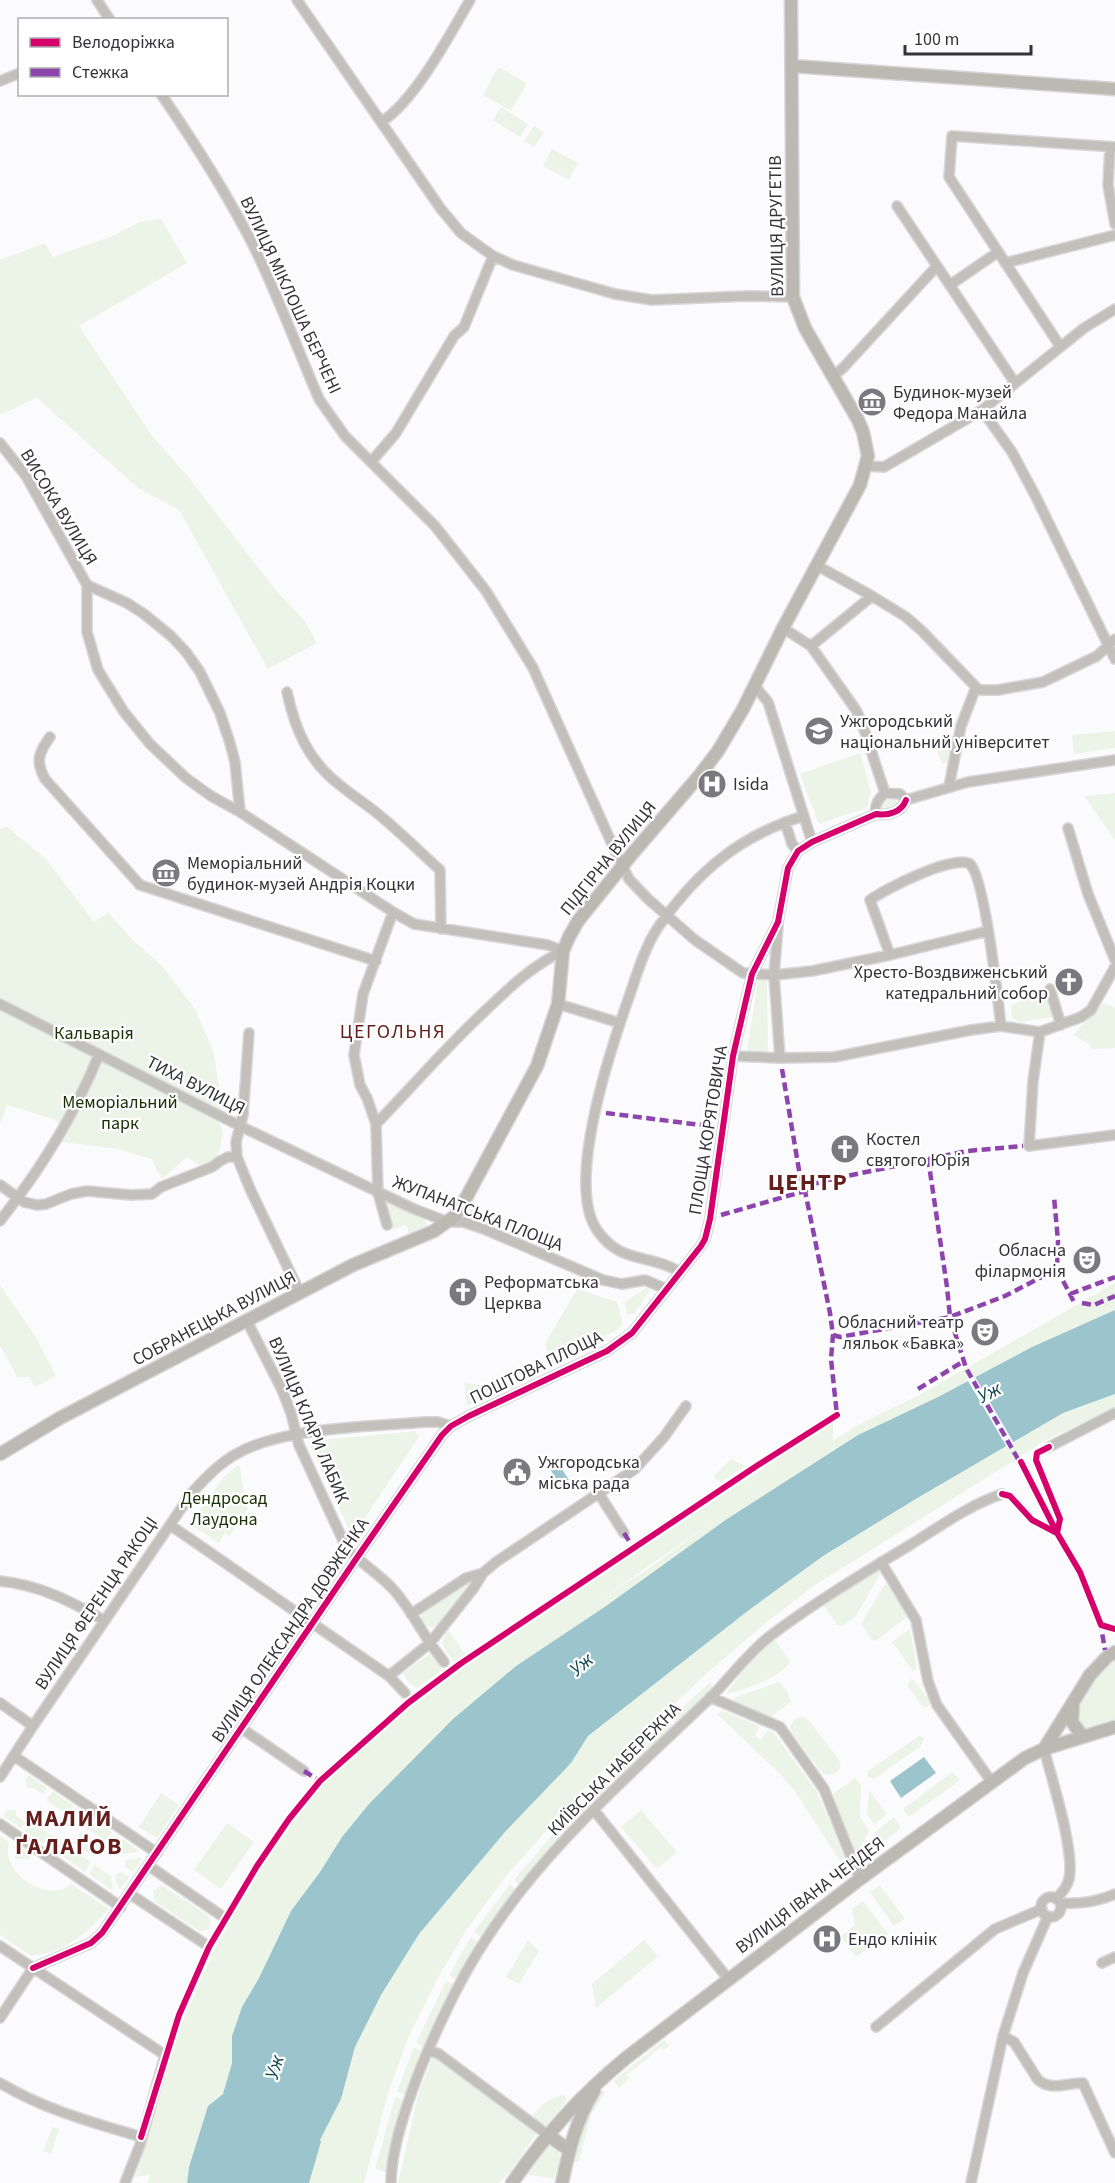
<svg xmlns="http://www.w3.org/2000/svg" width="1115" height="2183" font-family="'Source Sans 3',sans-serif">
	<rect width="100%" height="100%" fill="#fbfbfd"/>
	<!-- green -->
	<path fill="#ecf4e7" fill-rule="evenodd" d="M498,67L527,83L511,111L483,95Z
		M501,107L528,124L520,137L493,120Z
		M534,126L544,132L534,147L524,141Z
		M552,149L578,163L569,180L543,166Z
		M161,219L187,263L79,326L153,437L186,474L274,588L304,620L317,643L268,669L179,510L138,488L37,398L0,415V260L45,243L53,257L115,235L139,222Z
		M1115,731V748L1074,754L1072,735Z
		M958,734L951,762L942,764L934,742Z
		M860,753L871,792L867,808L821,823L818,822L800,774Z
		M1115,793V840L1084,796Z
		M884,800H896L899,804L882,811L880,808Z
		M6,826L46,859L94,922L108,913L134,941L162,966L195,1009L214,1054L222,1106L219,1121L223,1133L219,1152L213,1162L207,1165H199L187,1157L162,1179L151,1159L118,1149L61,1142L66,1129L53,1119L7,1105L0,1124V830Z
		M758,980H764L767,982L768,1052H747Z
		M1045,991L1053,1017L1020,1022L1012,1018L1011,1005Z
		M1103,1003L1115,1008V1048L1092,1049L1090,1045L1074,1035C1080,1023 1095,1018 1103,1003Z
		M383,1199L424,1219L427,1225L409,1233L406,1225L391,1230Z
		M1115,1283V1310L1032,1347L938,1397L858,1435L727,1519L606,1606L516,1666L453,1719L369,1804L342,1837L320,1872L291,1911L259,1978L242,2007L232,2036V2062L223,2094L208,2106L189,2167L187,2183H148L149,2175L135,2177L180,2027L225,1926L252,1880L319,1787L391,1722L485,1651L833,1422V1441L854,1427L921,1394ZM711,1523L642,1573L604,1597Z
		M0,1285L36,1337L56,1376L35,1387L29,1377H17L0,1345Z
		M647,1287L650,1290L635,1313L627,1315L625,1302Z
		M577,1289L617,1302L623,1324L617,1330L552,1364L545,1344Z
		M464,1383L496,1387L497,1390L467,1406Z
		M1115,1394V1408L1048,1439L812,1587L763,1625L706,1674L582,1791L506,1876L467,1929L440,1974L409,2036L389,2090L364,2183H309L321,2143L320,2140L341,2099L355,2047L381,1995L419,1934L505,1832L571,1763L588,1736L749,1610L823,1556L914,1500L1063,1413Z
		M415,1431L419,1437L356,1531L349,1529L310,1446L313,1441Z
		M731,1459L745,1466L721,1482L714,1478V1476Z
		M239,1464C243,1479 242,1494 248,1509L229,1536L225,1532L219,1543L190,1524L223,1478Z
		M875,1569L880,1572L879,1576L855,1617L843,1626L837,1625L823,1604Z
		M467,1582L470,1584V1586L437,1624L432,1628L425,1625L421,1618L423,1612Z
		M884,1585H887L907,1613V1617L877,1640L873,1641L861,1624Z
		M910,1629L917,1668L913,1671L892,1642Z
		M448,1630L465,1654L454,1662C445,1649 437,1644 448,1630Z
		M772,1640H775L790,1661C785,1676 741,1692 726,1693L761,1647Z
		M431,1653L443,1670L417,1688L409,1683L403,1673Z
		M1115,1659V1719L1089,1729L1080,1726L1077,1722C1079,1701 1097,1670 1115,1659Z
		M911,1679L914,1680L931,1702L929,1706L924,1708L907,1685Z
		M710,1682L713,1687L675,1724L671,1718Z
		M779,1682L787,1691L791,1702L772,1716L769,1718L733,1704L732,1701L736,1697Z
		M723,1711L759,1726L755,1736L761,1740L768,1730L774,1733L817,1792L845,1857L840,1861L795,1791L779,1773L717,1714Z
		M802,1716L809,1721L838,1758L841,1765C838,1773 833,1775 825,1775L821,1772L792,1733L790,1726L795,1719Z
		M668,1721L673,1726L618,1780L613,1775Z
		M919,1736L924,1738L921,1746L874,1779L867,1776L868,1771Z
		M952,1772L960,1779L959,1781L909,1817L903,1809Z
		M29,1775L47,1788L43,1794L33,1788H28L25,1780Z
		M610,1778L615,1783L596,1801L590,1795Z
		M855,1778L861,1785L860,1817L869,1831L859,1851L853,1848L834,1799V1793Z
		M869,1790L887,1814L874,1824L867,1814Z
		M53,1791L74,1806L68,1815L46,1800Z
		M161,1793L179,1805L157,1838L139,1827Z
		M586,1801L591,1806L565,1833L559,1828Z
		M15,1810L16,1815L25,1822L21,1828L3,1816L6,1811Z
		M641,1810L677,1852L657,1869L621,1827Z
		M81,1811L112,1832L106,1841L75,1820Z
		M894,1817L901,1828L870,1852L868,1851L875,1832Z
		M32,1822L54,1837L47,1846L25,1831Z
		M227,1823L254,1842L221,1889L194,1870Z
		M81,1831L100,1843L91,1855L73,1843Z
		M554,1833L560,1838L520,1885L514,1880Z
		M116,1835L140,1851L124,1854L110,1844Z
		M0,1836L9,1842C8,1849 7,1854 10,1861C18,1883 52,1901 71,1884L109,1909C94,1925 76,1943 55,1951C48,1954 39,1954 31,1956L0,1935Z
		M60,1841L91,1862L85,1872L54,1850Z
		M13,1844L29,1852L30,1859H15Z
		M141,1858L142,1859L133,1872L125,1867L126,1860Z
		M95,1865L111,1876L113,1891L89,1874Z
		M121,1872L130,1877L119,1890L115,1875Z
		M510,1884L516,1889L481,1937L474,1932Z
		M161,1885L209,1916L211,1922L209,1929L199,1931L154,1901L153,1891Z
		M880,1885L905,1919L894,1926L870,1892Z
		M863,1901L888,1934L856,1957L841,1936L855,1925L852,1909Z
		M471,1937L478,1941L456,1979L449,1975Z
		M528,1940L539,1951L519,1984L506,1977Z
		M644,1940L658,1956L596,2008L592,1984Z
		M446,1981L453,1984L423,2047L416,2043Z
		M664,2040L669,2046L664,2050L661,2047L627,2075L629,2079L619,2088L613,2081Z
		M414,2047L421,2051L405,2095L397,2092Z
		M433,2056L537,2132L510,2172L498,2183H398L418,2095Z
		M603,2089L605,2093L591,2115L579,2161L572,2163L585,2117Z
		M564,2095L567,2100L546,2125H543L534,2118L533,2115C543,2103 549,2098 564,2095Z
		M395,2097L404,2100L386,2172L375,2169Z
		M52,2127L59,2129L51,2154L44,2151Z
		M552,2145L558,2147L560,2159L554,2179L526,2174L546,2147Z"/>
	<!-- water -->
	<path fill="#9cc4cd" d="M1115,1310V1394L1063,1413L914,1500L823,1556L749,1610L588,1736L571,1763L505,1832L419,1934L381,1995L355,2047L341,2099L320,2140L321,2142L309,2183H187L189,2167L208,2106L223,2094L232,2063V2036L242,2007L259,1978L291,1911L320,1872L342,1837L369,1804L453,1719L516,1666L606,1606L727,1519L858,1435L938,1397L1032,1347Z
		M558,1463L569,1480L564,1481L561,1486L550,1469L555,1468Z
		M924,1757L936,1773L901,1798L890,1781Z"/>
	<!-- pier -->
	<path fill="#fbfbfd" d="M974,1375L1015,1445L1008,1449L967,1379Z"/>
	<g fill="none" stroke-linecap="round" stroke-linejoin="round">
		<!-- minor casing -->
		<g stroke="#d7d7da" stroke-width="12">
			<path id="minor" d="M97,0L110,20
				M297,0L441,209L461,233L493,256L513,265L615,294L652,300L747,296L793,297
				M0,81L20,73
				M161,94C196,145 229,196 256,251C279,299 298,350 319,399L345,436L435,526L486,591L533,668L617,855L629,879L648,899L695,940L743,973L774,975L812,971L890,955L988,931
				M381,122C415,101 449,36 470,0
				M1110,147L1108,185L1115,224
				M897,206L1015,383
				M1005,263L1115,235
				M950,285L998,252
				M1060,346L949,177L952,136L1115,147
				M833,376L843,368L937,266
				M982,410L1012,452L1036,497L1115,659
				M0,443L26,476L87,585L127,603L144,614L171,636L186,652L200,672L220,713L230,743L235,762L240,812
				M371,462L396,433L454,336L464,327L493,256
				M866,466L884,467L982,410L1084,328L1115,309
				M87,585V632L98,670L124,712L150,744L186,778L211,796L240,812L393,912L414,924L548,945L563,951
				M872,596L906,617L922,631L976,687L961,726L949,786
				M783,628L811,646L856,710L862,723L885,793
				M811,646L872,596L816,565
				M754,685L768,702L812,842
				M976,687L978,690H998L1043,682L1097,656L1115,639
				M287,692C295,730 309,762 341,786C353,796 366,804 378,814C399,831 419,851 440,870L441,929
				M50,737C39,752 35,761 45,779L140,885L376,961
				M906,800L968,782L1115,760
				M876,814C874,805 878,799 885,793L900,794L906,800
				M785,822L792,844L798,851
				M1068,828L1088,894L1115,960
				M778,926L774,975L780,1058
				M890,955L870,900C885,889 954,854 970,864C985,878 998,1000 1001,1026
				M1050,989L1061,1025
				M0,1004L240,1126L414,1209L448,1222H463L484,1229L603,1280L622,1284L645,1280L666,1289
				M558,1004L620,1023
				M1040,1032L1033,1081L1029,1146L1115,1135
				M249,1033L243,1115L236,1142L237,1157L251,1191L300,1293
				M733,1056L780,1058L834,1057L971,1030L1001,1026L1040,1032L1081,1017L1091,1010L1115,967
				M376,1124C413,1086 447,1046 486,1010C510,987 533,965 563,951
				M0,1185L24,1202L37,1205L46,1204L71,1194L87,1191L131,1195L152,1194L161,1187L212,1167L220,1161L228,1157H237
				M0,1221C40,1170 75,1115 99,1054
				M387,1225L378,1193L376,1124L367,1098L360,1085L354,1055L363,994L393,912
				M680,1272C649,1253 621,1265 597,1230C565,1184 611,1048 629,997C637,974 645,946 659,926C697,872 740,835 804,816
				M247,1321L282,1390L291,1413L299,1445L346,1547C360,1563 378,1573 392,1588C407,1604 418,1625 430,1643L473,1589L483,1573L496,1562L635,1469L664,1437L686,1406
				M1049,1447L1115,1413
				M599,1494L624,1533
				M170,1525L389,1676
				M881,1562L916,1620L928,1681L937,1705L991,1781
				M0,1581C39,1585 71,1601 105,1621
				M411,1614L466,1578L483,1573
				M405,1693L389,1676L430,1643L444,1662
				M710,1697L780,1727L824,1789L860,1879
				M0,1703L33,1726
				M241,1728L304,1771
				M1044,1749C1052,1780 1075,1850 1069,1879C1067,1887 1062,1893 1056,1899
				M14,1756L157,1853
				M0,1777L33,1726L191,1494C204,1479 218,1464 236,1454C283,1427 370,1427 425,1422H438L451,1426
				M594,1810L729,1980
				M0,1824L121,1907
				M149,1866L222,1916
				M130,1894L205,1944
				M1041 1907a10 10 0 1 1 20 0a10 10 0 1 1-20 0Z
				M1060,1903C1081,1904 1096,1902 1115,1894
				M0,1946L165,2055L140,2145L125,2183
				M1102,1963L1115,1957
				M33,1968L91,1943L102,1933L356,1559L442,1435L451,1426L469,1416L607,1351L632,1333L701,1246L705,1239L710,1219L733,1056L752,974L778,922L788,868L798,851L812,842L876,814C888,816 902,812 906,800
				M0,2018L33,1968
				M876,2027L995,1929L1042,1909
				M1003,2036L1014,2042L1038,2080C1052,2091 1066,2083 1083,2083L1115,2153
				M428,2050L439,2054L548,2135
				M0,2083C45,2110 92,2122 141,2137
				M391,2183C391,2149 407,2104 419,2072C437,2028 457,1984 483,1944C543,1849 630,1775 710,1698C730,1678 747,1654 770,1636C814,1603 862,1574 910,1545C939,1527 969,1505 1002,1494
				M971,2183L1003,2036L1023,1973L1048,1916"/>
		</g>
		<!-- major casing -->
		<g stroke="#d7d7da" stroke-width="15">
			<path id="major" d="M792,66L1115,89
				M0,1454L60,1418L353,1265L434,1231L455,1216L466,1198L537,1066L558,1004L563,951L569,937L578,921L632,854L699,776L718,751L743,709L783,628L860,485L868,456L863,432L858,420L805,328L793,297L791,0
				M1073,1705L1072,1722L1083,1737
				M1044,1749L1090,1675L1107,1657L1115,1652
				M548,2135L569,2150
				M512,2183C546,2134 580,2096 626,2058L860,1879L1025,1758L1044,1749L1115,1727
				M562,2183C569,2150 576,2120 594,2091"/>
		</g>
		<!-- minor -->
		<use href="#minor" stroke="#c3c0bb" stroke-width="9"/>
		<!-- major -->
		<use href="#major" stroke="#bbb9b2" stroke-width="12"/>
		<!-- quiet -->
		<path stroke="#8e44ad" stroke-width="4.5" stroke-dasharray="9 4.5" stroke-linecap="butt" d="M782,1069L800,1176L805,1191L830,1313L833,1335L831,1359L837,1415L832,1418
			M606,1113L709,1126
			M928,1158L947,1287L950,1317L966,1368L1022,1466
			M721,1215L805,1191L814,1184L828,1180L967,1151L1023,1146
			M1057,1269L1075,1304
			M1070,1294L1115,1277
			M1082,1303L1094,1305L1115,1296
			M833,1335L840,1337L950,1317L1005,1296L1057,1269L1058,1241L1054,1197
			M918,1389L964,1361
			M624,1533L634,1549
			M1100,1621L1105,1650
			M304,1771L320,1781"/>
		<!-- cycleway casing -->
		<g stroke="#fff" stroke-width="10">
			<path id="cycleway" d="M1021,1462L1057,1533L1080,1572L1101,1625L1115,1629
				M1002,1494L1010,1496L1032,1520L1057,1533L1060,1519L1036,1460L1037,1453L1049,1447
				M33,1968L91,1943L102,1933L356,1559L442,1435L451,1426L469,1416L607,1351L632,1333L701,1246L705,1239L710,1219L733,1056L752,974L778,922L788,868L798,851L812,842L876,814C888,816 902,812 906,800
				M141,2137L179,2015L209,1947L257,1866L289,1819L320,1781L408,1703L460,1664L755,1467L837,1415"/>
		</g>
		<!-- cycleway -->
		<use href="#cycleway" stroke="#d6006c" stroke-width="6"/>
	</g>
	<!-- icons -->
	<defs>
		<g id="museum-disc" transform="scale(1.5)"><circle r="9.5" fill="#7a797f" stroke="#fff"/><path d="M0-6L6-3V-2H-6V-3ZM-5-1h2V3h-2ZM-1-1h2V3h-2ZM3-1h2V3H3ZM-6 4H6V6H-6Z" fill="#fff"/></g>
		<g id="university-disc" transform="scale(1.5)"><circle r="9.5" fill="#7a797f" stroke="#fff"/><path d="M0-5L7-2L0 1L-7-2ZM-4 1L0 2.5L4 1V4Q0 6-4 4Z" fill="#fff"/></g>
		<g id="hospital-disc" transform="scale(1.5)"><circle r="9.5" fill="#7a797f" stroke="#fff"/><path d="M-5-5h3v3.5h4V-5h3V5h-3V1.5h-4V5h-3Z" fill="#fff"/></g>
		<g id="church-disc" transform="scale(1.5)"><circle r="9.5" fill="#7a797f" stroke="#fff"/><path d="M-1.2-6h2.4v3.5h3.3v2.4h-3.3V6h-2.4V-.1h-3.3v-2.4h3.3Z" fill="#fff"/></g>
		<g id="theatre-disc" transform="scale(1.5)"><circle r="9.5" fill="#7a797f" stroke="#fff"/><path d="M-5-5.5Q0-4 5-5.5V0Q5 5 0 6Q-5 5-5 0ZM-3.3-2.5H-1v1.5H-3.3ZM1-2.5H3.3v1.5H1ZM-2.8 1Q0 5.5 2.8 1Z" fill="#fff"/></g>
		<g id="civic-disc" transform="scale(1.5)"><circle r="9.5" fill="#7a797f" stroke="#fff"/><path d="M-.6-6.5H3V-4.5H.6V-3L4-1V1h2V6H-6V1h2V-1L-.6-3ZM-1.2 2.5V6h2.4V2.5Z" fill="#fff"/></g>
	</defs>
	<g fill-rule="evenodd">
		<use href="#museum-disc" x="872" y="402"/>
		<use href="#university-disc" x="819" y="731"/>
		<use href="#hospital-disc" x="712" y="784"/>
		<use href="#museum-disc" x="166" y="873"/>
		<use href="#church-disc" x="1069" y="982"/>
		<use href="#church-disc" x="845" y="1149"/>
		<use href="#theatre-disc" x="1087" y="1260"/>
		<use href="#church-disc" x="463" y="1292"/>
		<use href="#theatre-disc" x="985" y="1332"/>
		<use href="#civic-disc" x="517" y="1472"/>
		<use href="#hospital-disc" x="827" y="1939"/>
	</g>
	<g text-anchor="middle" stroke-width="4.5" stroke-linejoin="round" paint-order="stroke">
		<!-- street labels -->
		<g font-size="18" fill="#34333b" stroke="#fff">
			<text transform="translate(776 226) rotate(-91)" y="6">ВУЛИЦЯ ДРУГЕТІВ</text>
			<text transform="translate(291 295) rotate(65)" y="6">ВУЛИЦЯ МІКЛОША БЕРЧЕНІ</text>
			<text transform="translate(59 507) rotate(59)" y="6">ВИСОКА ВУЛИЦЯ</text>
			<text transform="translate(608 858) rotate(-51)" y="6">ПІДГІРНА ВУЛИЦЯ</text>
			<text transform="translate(196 1085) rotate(27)" y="6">ТИХА ВУЛИЦЯ</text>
			<text transform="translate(708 1130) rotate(-81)" y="6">ПЛОЩА КОРЯТОВИЧА</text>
			<text transform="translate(478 1213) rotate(21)" y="6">ЖУПАНАТСЬКА ПЛОЩА</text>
			<text transform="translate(214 1318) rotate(-28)" y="6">СОБРАНЕЦЬКА ВУЛИЦЯ</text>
			<text transform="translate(536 1367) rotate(-26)" y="6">ПОШТОВА ПЛОЩА</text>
			<text transform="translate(309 1420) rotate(67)" y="6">ВУЛИЦЯ КЛАРИ ЛАБИК</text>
			<text transform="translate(96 1603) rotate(-56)" y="6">ВУЛИЦЯ ФЕРЕНЦА РАКОЦІ</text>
			<text transform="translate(290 1630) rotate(-56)" y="6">ВУЛИЦЯ ОЛЕКСАНДРА ДОВЖЕНКА</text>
			<text transform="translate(614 1769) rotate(-45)" y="6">КИЇВСЬКА НАБЕРЕЖНА</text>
			<text transform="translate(810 1895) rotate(-37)" y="6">ВУЛИЦЯ ІВАНА ЧЕНДЕЯ</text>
		</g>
		<!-- poi labels -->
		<g font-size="18" fill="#34333b" stroke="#fff" text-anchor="start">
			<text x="893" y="398">Будинок-музей<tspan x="893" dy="21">Федора Манайла</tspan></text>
			<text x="840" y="727">Ужгородський<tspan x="840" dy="21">національний університет</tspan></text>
			<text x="733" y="790">Isida</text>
			<text x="187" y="869">Меморіальний<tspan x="187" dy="21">будинок-музей Андрія Коцки</tspan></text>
			<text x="1048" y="978" text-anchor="end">Хресто-Воздвиженський<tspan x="1048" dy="21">катедральний собор</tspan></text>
			<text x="866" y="1145">Костел<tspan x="866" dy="21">святого Юрія</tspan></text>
			<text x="1066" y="1256" text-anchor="end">Обласна<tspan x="1066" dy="21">філармонія</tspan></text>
			<text x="484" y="1288">Реформатська<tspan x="484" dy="21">Церква</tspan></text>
			<text x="964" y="1328" text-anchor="end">Обласний театр<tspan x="964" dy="21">ляльок «Бавка»</tspan></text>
			<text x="538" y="1468">Ужгородська<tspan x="538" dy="21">міська рада</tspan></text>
			<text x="848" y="1945">Ендо клінік</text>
		</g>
		<!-- park labels -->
		<g font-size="18" fill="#193104" stroke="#fff">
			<text x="94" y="1039">Кальварія</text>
			<text x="120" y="1108">Меморіальний<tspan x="120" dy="21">парк</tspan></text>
			<text x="224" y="1504">Дендросад<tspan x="224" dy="21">Лаудона</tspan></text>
		</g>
		<!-- neighbourhood labels -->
		<g font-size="20" letter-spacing="1.5" fill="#641f1c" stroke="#fff">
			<text x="393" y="1038">ЦЕГОЛЬНЯ</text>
		</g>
		<!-- water labels -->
		<g font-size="20" font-style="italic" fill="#124850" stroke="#fff">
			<text transform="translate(989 1392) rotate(-27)" y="7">Уж</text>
			<text transform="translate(581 1664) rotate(-41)" y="7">Уж</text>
			<text transform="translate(274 2067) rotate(-73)" y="7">Уж</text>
		</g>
		<!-- district labels -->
		<g font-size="24" font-weight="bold" letter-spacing="1.5" fill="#641f1c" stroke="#fff">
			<text x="808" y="1190">ЦЕНТР</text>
			<text x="69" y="1826">МАЛИЙ<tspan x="69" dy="28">ҐАЛАҐОВ</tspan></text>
		</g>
	</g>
	<!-- legend -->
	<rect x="18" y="18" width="210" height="78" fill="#ffffff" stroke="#aeadb1" stroke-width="1.5"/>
	<rect x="30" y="38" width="30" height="9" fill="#d6006c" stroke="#aeadb1" stroke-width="1.5"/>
	<text x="72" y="48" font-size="18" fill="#34333b">Велодоріжка</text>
	<rect x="30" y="68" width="30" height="9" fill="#8e44ad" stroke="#aeadb1" stroke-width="1.5"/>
	<text x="72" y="78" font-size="18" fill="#34333b">Стежка</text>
	<!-- scale -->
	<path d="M905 45v9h126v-9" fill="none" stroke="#34333b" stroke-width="3"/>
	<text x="914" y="45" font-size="18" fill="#34333b" stroke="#ffffff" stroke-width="4.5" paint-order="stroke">100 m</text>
</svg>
